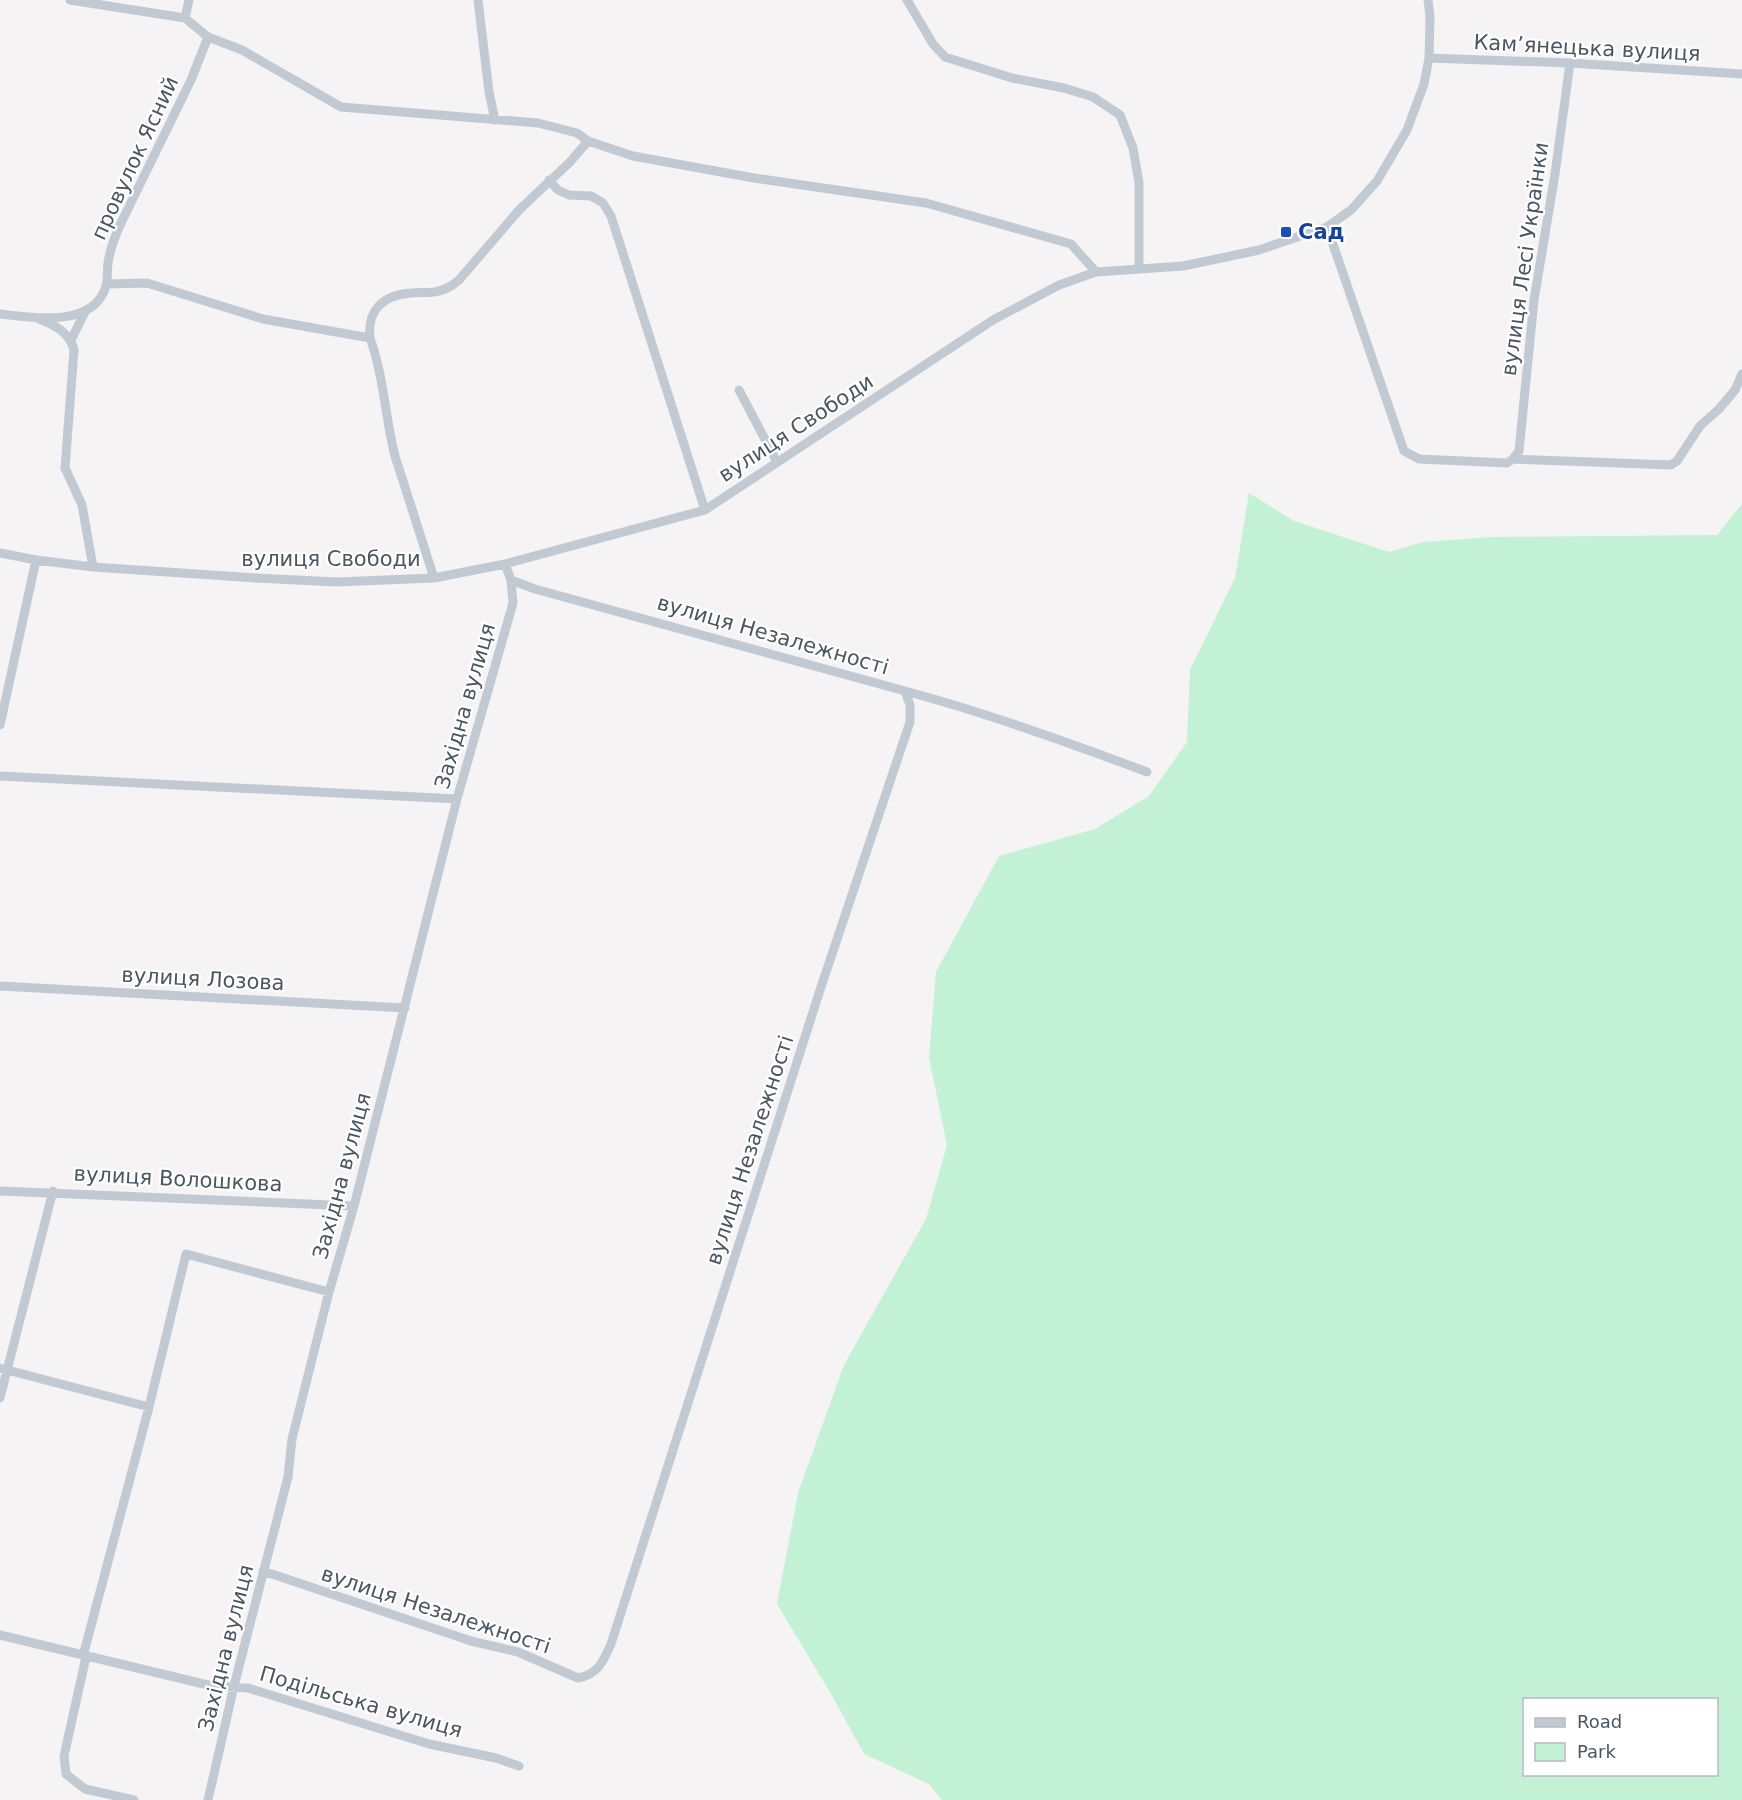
<svg xmlns="http://www.w3.org/2000/svg" width="1742" height="1800" font-family="'DejaVu Sans',sans-serif">
	<rect width="100%" height="100%" fill="#f5f3f3"/>
	<!-- green -->
	<path fill="#c3f1d5" fill-rule="evenodd" d="M1249,493L1294,521L1389,552L1423,542L1491,537L1717,535L1742,504V1800H942L929,1784L864,1754L834,1699L777,1604L798,1493L844,1365L926,1219L947,1145L929,1058L936,972L999,856L1095,829L1149,796L1187,742L1190,670L1235,578ZM1524,1700H1716V1774H1524Z"/>
	<g fill="none" stroke-linecap="round" stroke-linejoin="round">
		<!-- minor -->
		<path stroke="#c1cad2" stroke-width="9" d="M70,0L185,18L208,37L242,50L341,107L538,123L577,133L588,141L633,156L754,178L926,203L1071,244L1096,272
			M478,0L489,92L495,120
			M907,0L933,44L945,57L1012,78L1064,88L1093,97L1120,115L1133,148L1139,183V269
			M185,18L189,0
			M1429,58L1570,63L1742,74
			M549,180L558,190L569,195L591,196L603,203L611,216L705,510
			M1327,227L1404,451L1419,459L1507,463L1513,459L1671,465L1677,461L1700,426L1719,409L1735,390L1742,374
			M107,284L147,283L263,319L370,338C384,377 385,417 395,456L434,578
			M0,314C33,318 94,328 106,286C108,278 107,270 108,263C110,249 115,236 121,223L191,80L208,37
			M39,319C55,325 70,333 74,350L65,468L82,505L93,567
			M370,338C367,310 383,295 411,293C418,292 426,293 434,292C444,291 452,286 459,280L520,209L570,162L588,141
			M71,340L85,312
			M739,390L777,462
			M1513,459L1519,451L1534,300L1555,174L1570,63
			M0,553L36,560L93,567L256,578L337,582L434,578L505,564L705,510L993,320L1059,285L1096,272L1183,266L1259,250L1327,227L1351,210L1377,181L1407,130L1424,84L1429,58L1430,16L1428,0
			M905,691C987,713 1068,742 1147,772
			M0,725L36,560
			M0,776L457,799
			M0,986L405,1008
			M0,1191L354,1206
			M0,1368L149,1407
			M0,1398L53,1191
			M263,1571L471,1641L518,1652L578,1678C598,1674 603,1662 611,1644L820,990L910,722V705L905,691L535,589L511,580
			M0,1635L212,1686L248,1688L429,1744L496,1758L519,1766
			M83,1656L149,1407L186,1254L329,1292
			M86,1657L64,1756L66,1774L85,1789L134,1800
			M208,1800L234,1686L288,1477L292,1439L329,1292L354,1206L457,799L513,603L511,580L505,564"/>
	</g>
	<!-- markers -->
	<rect fill="#1a4fb4" stroke="#fff" stroke-width="2" x="1280" y="226" width="12" height="12" rx="3"/>
	<g text-anchor="middle" stroke-width="4.5" stroke-linejoin="round" paint-order="stroke">
		<!-- street labels -->
		<g font-size="21" fill="#4a5661" stroke="#fff">
			<text transform="translate(1587 48) rotate(3)" y="7">Камʼянецька вулиця</text>
			<text transform="translate(135 158) rotate(-65)" y="7">провулок Ясний</text>
			<text transform="translate(1525 259) rotate(-82)" y="7">вулиця Лесі Українки</text>
			<text transform="translate(796 428) rotate(-33)" y="7">вулиця Свободи</text>
			<text x="331" y="566">вулиця Свободи</text>
			<text transform="translate(773 635) rotate(16)" y="7">вулиця Незалежності</text>
			<text transform="translate(465 706) rotate(-74)" y="7">Західна вулиця</text>
			<text transform="translate(203 979) rotate(3)" y="7">вулиця Лозова</text>
			<text transform="translate(750 1150) rotate(-72)" y="7">вулиця Незалежності</text>
			<text transform="translate(342 1176) rotate(-75)" y="7">Західна вулиця</text>
			<text transform="translate(178 1179) rotate(3)" y="7">вулиця Волошкова</text>
			<text transform="translate(436 1610) rotate(18)" y="7">вулиця Незалежності</text>
			<text transform="translate(226 1648) rotate(-76)" y="7">Західна вулиця</text>
			<text transform="translate(361 1702) rotate(16)" y="7">Подільська вулиця</text>
		</g>
		<!-- transit labels -->
		<g font-size="21" font-weight="bold" fill="#164399" stroke="#fff" text-anchor="start">
			<text x="1298" y="239">Сад</text>
		</g>
	</g>
	<!-- legend -->
	<rect x="1523" y="1698" width="195" height="78" fill="#ffffff" stroke="#b7bbc0" stroke-width="1.5"/>
	<rect x="1535" y="1718" width="30" height="9" fill="#c1cad2" stroke="#b7bbc0" stroke-width="1.5"/>
	<text x="1577" y="1728" font-size="18" fill="#4a5661">Road</text>
	<rect x="1535" y="1743" width="30" height="18" fill="#c3f1d5" stroke="#b7bbc0" stroke-width="1.5"/>
	<text x="1577" y="1758" font-size="18" fill="#4a5661">Park</text>
</svg>
